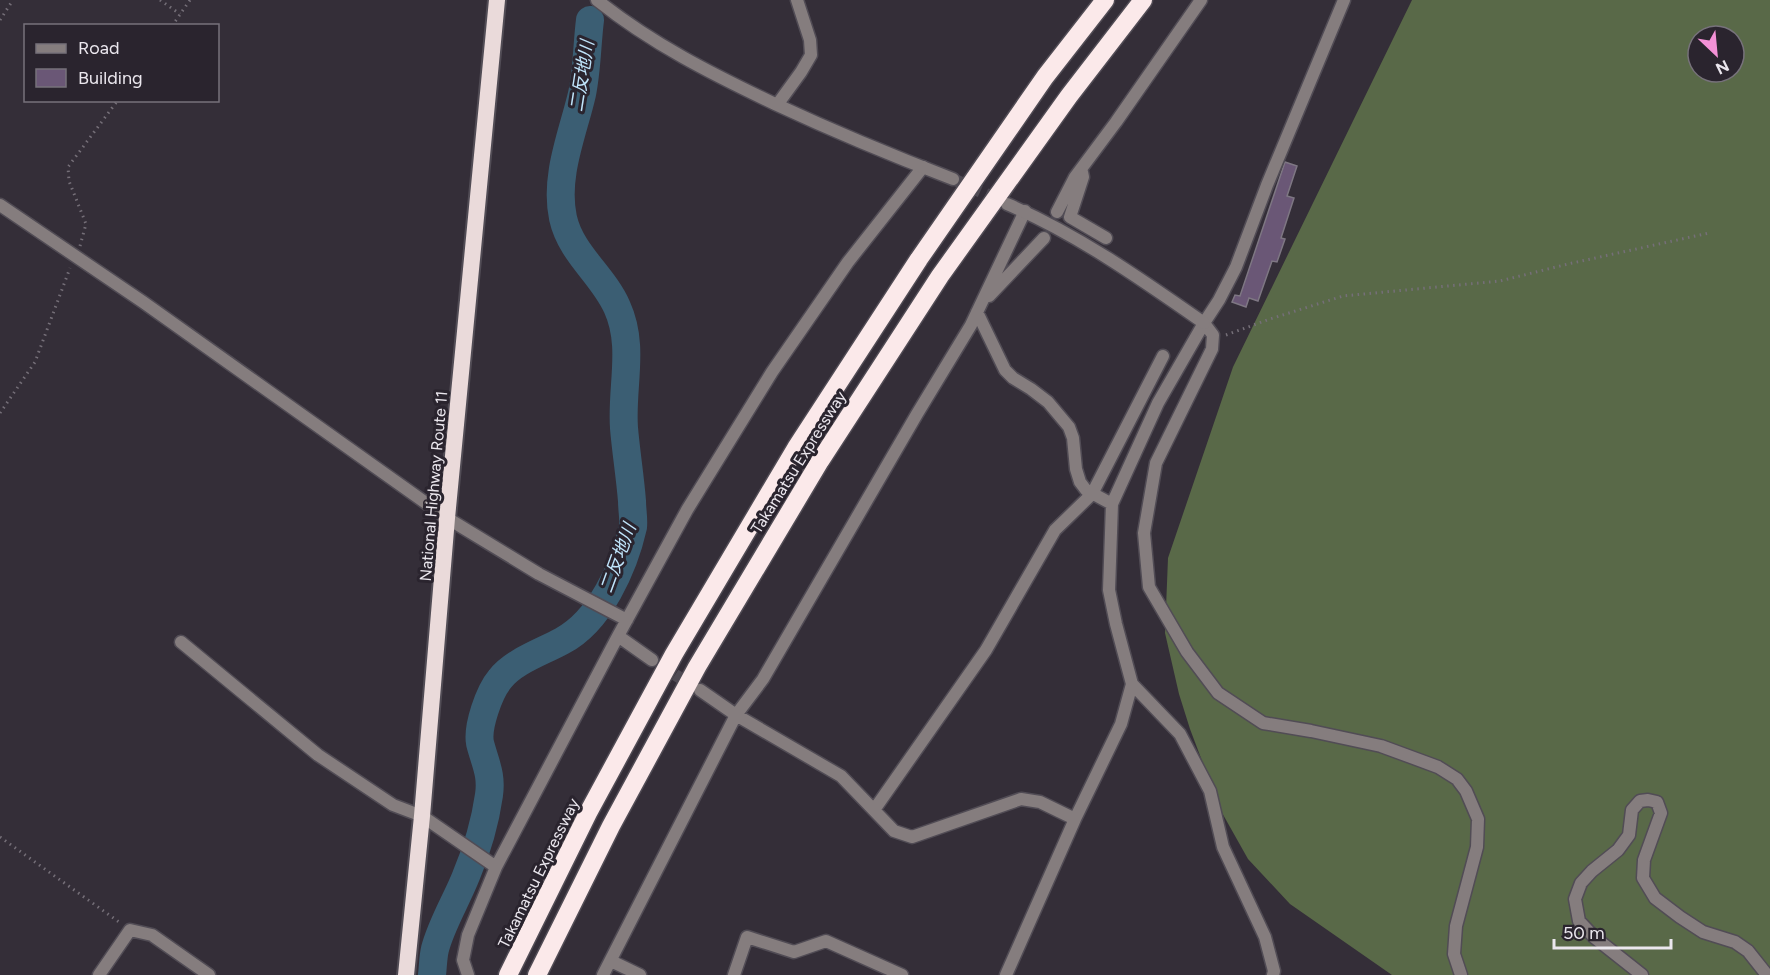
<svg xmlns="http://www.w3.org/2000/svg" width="1770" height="975" font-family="Figtree,'Noto Sans JP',sans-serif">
	<rect width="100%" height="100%" fill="#342e38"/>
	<!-- forest -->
	<path fill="#596948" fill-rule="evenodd" d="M1412,0H1770V975H1392L1290,904L1248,859L1221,811L1190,729L1179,694L1165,633L1168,558L1233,367ZM1698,36H1734V72H1698Z"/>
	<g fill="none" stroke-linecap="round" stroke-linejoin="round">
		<!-- river -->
		<path stroke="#3b5e73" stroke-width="28" d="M432,975C433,967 433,957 435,949C441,925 457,899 466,876C477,850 485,823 489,795C492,774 485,763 480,743C477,727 489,692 500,679C514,661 542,652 562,641C600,621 624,567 633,527C634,519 632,510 632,501C630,476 626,452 624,428C621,387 635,346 617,307C603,275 571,254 563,218C554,176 573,133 582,94C587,70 587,44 590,20"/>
	</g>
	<!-- building -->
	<path fill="#6a5776" stroke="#7e7783" stroke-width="1.5" d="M1285,162L1297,166L1287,196L1294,198L1281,238L1285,239L1277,262L1272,261L1258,301L1249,298L1246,307L1232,302L1235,295L1240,296Z"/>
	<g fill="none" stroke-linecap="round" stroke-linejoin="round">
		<!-- minor-tunnel -->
		<path stroke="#4f4a53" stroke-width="12" stroke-dasharray="12 6" stroke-linecap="butt" d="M660,665L694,687"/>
		<!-- tertiary-tunnel -->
		<path stroke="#4f4a53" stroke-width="12" stroke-dasharray="12 6" stroke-linecap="butt" d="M953,179L1001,201"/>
		<!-- minor casing -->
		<g stroke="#514c55" stroke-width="15">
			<path id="minor" d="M1082,172L1083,177L1070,217L1106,238
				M0,205L143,302L447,518L539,574L627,620
				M1057,212L1075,177L1116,122L1201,0
				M989,296L1044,238
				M977,312L1005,370L1013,378L1031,389L1048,402L1069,427L1073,438L1076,469L1080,482L1086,490L1112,504
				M1204,323L1213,335L1212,349L1156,463L1144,533L1149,587L1187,652L1218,693L1263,723L1311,731L1381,746L1438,767L1457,779L1466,791L1478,819L1477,847L1456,926L1454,954L1461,975
				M618,636L652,660
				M181,642L318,755L393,805L422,816L496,867
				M1132,684L1180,734L1210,791L1223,847L1265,937L1274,971L1273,975
				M700,690L736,715L841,776L894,831L912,837L1021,799L1040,802L1075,819
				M874,810L986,650L1055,530L1092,494L1163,356
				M611,961L640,975
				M99,975L130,930L152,935L209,975
				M468,975L463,960L468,935L496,867L618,636L687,510L772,372L848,262L923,167
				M603,975L736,715L763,679L917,414L971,325L1025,211
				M734,975L747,937L794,952L826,941L902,975
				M1006,975L1075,819L1121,724L1132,684L1116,624L1109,590L1112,504L1158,403L1204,323L1219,300L1236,267L1267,185L1344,0
				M1642,975L1594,937L1579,921L1575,899L1581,883L1592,871L1618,850L1629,835L1632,810L1640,801L1648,800L1657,802L1661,813L1644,860L1643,878L1655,898L1680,917L1703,932L1735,942L1748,951L1767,975"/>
		</g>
		<!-- tertiary casing -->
		<g stroke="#514c55" stroke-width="15">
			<path id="tertiary" d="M597,0C652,44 712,74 775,104C833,131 893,156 953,179
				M777,105L801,72L811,55L810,40L797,0
				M1007,204C1077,234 1141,279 1204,323"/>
		</g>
		<!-- trunk casing -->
		<g stroke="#514c55" stroke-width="20">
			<path id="trunk" d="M406,975L422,816L447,518L497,0"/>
		</g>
		<!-- motorway casing -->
		<g stroke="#514c55" stroke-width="21">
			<path id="motorway" d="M508,975L588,813L674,654L796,448L919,259L1045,77L1105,0
				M537,975L611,826L697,667L820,461L940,276L1069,96L1143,0"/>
		</g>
		<!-- path -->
		<path stroke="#756f78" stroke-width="3" stroke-dasharray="1.5 4.5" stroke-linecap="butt" d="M160,0L180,14
			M0,20L13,0
			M172,26L190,0
			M80,246L86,224L69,181L68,167L118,100
			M1226,335L1270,319L1343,296L1500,281L1568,264L1709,233
			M0,413L35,362L70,268
			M0,837L119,922"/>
		<!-- minor -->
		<use href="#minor" stroke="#857d7e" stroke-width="12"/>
		<!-- tertiary -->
		<use href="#tertiary" stroke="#857d7e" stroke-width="12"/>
		<!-- trunk -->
		<use href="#trunk" stroke="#eadada" stroke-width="16"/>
		<!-- motorway -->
		<use href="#motorway" stroke="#fbe9ea" stroke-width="18"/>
	</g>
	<g text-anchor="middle" stroke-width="6" stroke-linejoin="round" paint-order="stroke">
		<!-- street labels -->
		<g font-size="16" fill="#ebe7ee" stroke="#2a242e">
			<text transform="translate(798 462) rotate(-58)" y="6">Takamatsu Expressway</text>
			<text transform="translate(433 486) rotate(-85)" y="6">National Highway Route 11</text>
			<text transform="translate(538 873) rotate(-64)" y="6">Takamatsu Expressway</text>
		</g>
		<!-- water labels -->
		<g font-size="18" font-style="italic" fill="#c0e5fc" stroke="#2a242e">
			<text transform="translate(582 76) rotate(-81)" y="6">二反地川</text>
			<text transform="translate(618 558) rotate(-70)" y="6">二反地川</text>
		</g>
	</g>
	<!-- legend -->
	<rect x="24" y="24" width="195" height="78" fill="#2a242e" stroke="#77727b" stroke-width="1.5"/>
	<rect x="36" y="44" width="30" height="9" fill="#857d7e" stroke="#77727b" stroke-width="1.5"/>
	<text x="78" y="54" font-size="18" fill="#ebe7ee">Road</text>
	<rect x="36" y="69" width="30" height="18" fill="#6a5776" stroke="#77727b" stroke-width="1.5"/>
	<text x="78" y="84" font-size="18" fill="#ebe7ee">Building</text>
	<!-- north arrow -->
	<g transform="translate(1716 54) rotate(154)"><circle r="28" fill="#2a242e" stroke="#77727b" stroke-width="1.5"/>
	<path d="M0-4.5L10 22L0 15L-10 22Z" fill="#f391d6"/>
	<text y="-9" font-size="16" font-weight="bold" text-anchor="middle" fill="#ebe7ee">N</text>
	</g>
	<!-- scale -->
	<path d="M1554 939v9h117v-9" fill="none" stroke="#ebe7ee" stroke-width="3"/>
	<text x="1563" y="939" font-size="18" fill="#ebe7ee" stroke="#2a242e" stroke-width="4.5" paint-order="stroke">50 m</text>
</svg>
